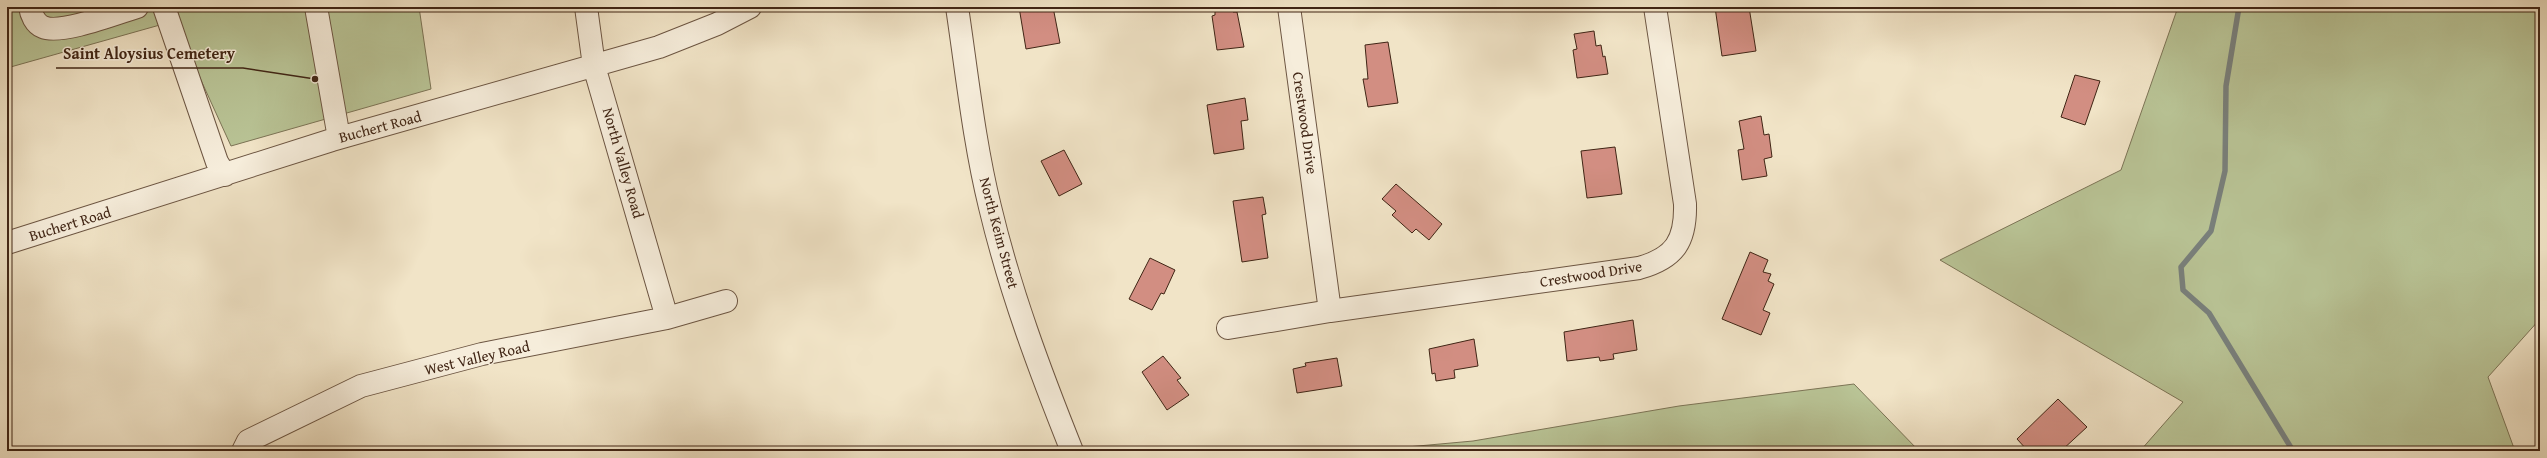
<svg xmlns="http://www.w3.org/2000/svg" width="2547" height="458" font-family="'Gentium Book Plus',serif">
	<rect width="100%" height="100%" fill="#f1e4c7"/>
	<filter id="stains"><feTurbulence type="fractalNoise" baseFrequency=".005" numOctaves="4"/><feColorMatrix values="0 0 0 0 .2 0 0 0 0 .09 0 0 0 0 .02 0 0 0 .5 -.17"/></filter>
	<radialGradient id="worn" r=".72"><stop offset=".6" stop-color="#630" stop-opacity="0"/><stop offset="1" stop-color="#630" stop-opacity=".3"/></radialGradient>
	<!-- green -->
	<path fill="#b9c496" stroke="#7c7456" d="M7,7H419L431,89L231,146L174,21L7,68Z
		M2178,7H2540V319L2488,377L2515,451H2140L2183,402L1940,260L2121,170Z
		M1854,384L1919,451H1363L1473,441L1679,406Z"/>
	<g fill="none" stroke-linecap="round" stroke-linejoin="round">
		<!-- stream -->
		<path stroke="#79807c" stroke-width="5.5" d="M2239,7L2226,86L2225,171L2211,231L2181,267L2183,290L2209,313L2293,451"/>
	</g>
	<!-- building -->
	<path fill="#d28e82" stroke="#402515" d="M1019,7H1053L1060,43L1026,49Z
		M1215,7H1232L1233,12H1237L1244,47L1217,50L1212,16L1215,15Z
		M1715,7H1749L1756,51L1722,56Z
		M1594,31L1596,46L1601,45L1603,57L1605,56L1608,74L1577,78L1573,50L1577,49L1574,34Z
		M1388,42L1398,103L1368,107L1363,79H1368L1365,45Z
		M2075,75L2100,81L2085,125L2061,117Z
		M1245,98L1248,120L1241,121L1244,149L1214,154L1207,105Z
		M1761,116L1764,135L1769,134L1772,157L1764,159L1767,176L1742,180L1738,150L1744,149L1739,121Z
		M1615,147L1622,194L1587,198L1581,151Z
		M1064,150L1082,184L1059,196L1041,161Z
		M1396,184L1442,224L1429,240L1416,229L1412,233L1392,215L1396,211L1382,199Z
		M1263,197L1266,214L1262,215L1268,258L1242,262L1233,201Z
		M1750,252L1768,260L1763,272L1771,274L1768,281L1774,284L1763,310L1770,313L1761,335L1722,319Z
		M1150,258L1175,270L1164,294L1161,293L1152,310L1129,299Z
		M1633,320L1637,350L1613,354L1614,359L1600,361L1599,357L1567,361L1564,332Z
		M1474,339L1478,366L1454,370L1455,378L1436,381L1435,373L1432,374L1429,349Z
		M1163,356L1181,378L1177,380L1189,395L1167,410L1142,372Z
		M1337,358L1342,386L1297,393L1293,369L1306,366L1305,363Z
		M2058,399L2087,427L2061,451H2028L2017,439Z"/>
	<g fill="none" stroke-linecap="round" stroke-linejoin="round">
		<!-- minor casing -->
		<g stroke="#6c5542" stroke-width="24">
			<path id="minor" d="M30,7C31,14 35,24 43,27C61,35 117,13 137,7
				M164,7L217,162L225,175
				M316,7L339,138
				M586,7L594,66L667,318
				M957,7C967,74 974,142 990,207C1010,291 1040,371 1072,451
				M1289,7L1330,311
				M7,243L332,140L659,47L717,24L750,7
				M1228,328L1330,311L1639,268C1675,258 1686,241 1685,204L1655,7
				M243,451L248,441L361,386L482,354L667,318L726,301"/>
		</g>
		<!-- minor -->
		<use href="#minor" stroke="#f6eddb" stroke-width="22"/>
	</g>
	<g text-anchor="middle" stroke-width="3" stroke-linejoin="round" paint-order="stroke">
		<!-- street labels -->
		<g font-size="15" fill="#402515" stroke="#f6eddb">
			<text transform="translate(1305 123) rotate(82)" y="5">Crestwood Drive</text>
			<text transform="translate(380 127) rotate(-15)" y="5">Buchert Road</text>
			<text transform="translate(623 163) rotate(74)" y="5">North Valley Road</text>
			<text transform="translate(70 224) rotate(-17)" y="5">Buchert Road</text>
			<text transform="translate(999 233) rotate(75)" y="5">North Keim Street</text>
			<text transform="translate(1591 274) rotate(-9)" y="5">Crestwood Drive</text>
			<text transform="translate(477 358) rotate(-13)" y="5">West Valley Road</text>
		</g>
	</g>
	<!-- callouts -->
	<path fill="none" stroke="#402515" stroke-width="1.5" d="M315 79L243 68H56"/>
	<circle fill="#402515" stroke="#f6eddb" stroke-width="1.5" cx="315" cy="79" r="4"/>
	<g font-size="16" text-anchor="middle" font-weight="bold" fill="#402515" stroke="#f6eddb" stroke-width="3" stroke-linejoin="round" paint-order="stroke">
		<text x="149" y="59">Saint Aloysius Cemetery</text>
	</g>
	<!-- margin -->
	<rect width="2547" height="458" fill="none" stroke="#f1e4c7" stroke-width="24"/>
	<rect x="8" y="8" width="2531" height="442" fill="none" stroke="#402515" stroke-width="2"/>
	<rect x="12" y="12" width="2523" height="434" fill="none" stroke="#402515"/>
	<rect width="100%" height="100%" filter="url(#stains)"/>
	<rect width="100%" height="100%" fill="url(#worn)"/>
</svg>
